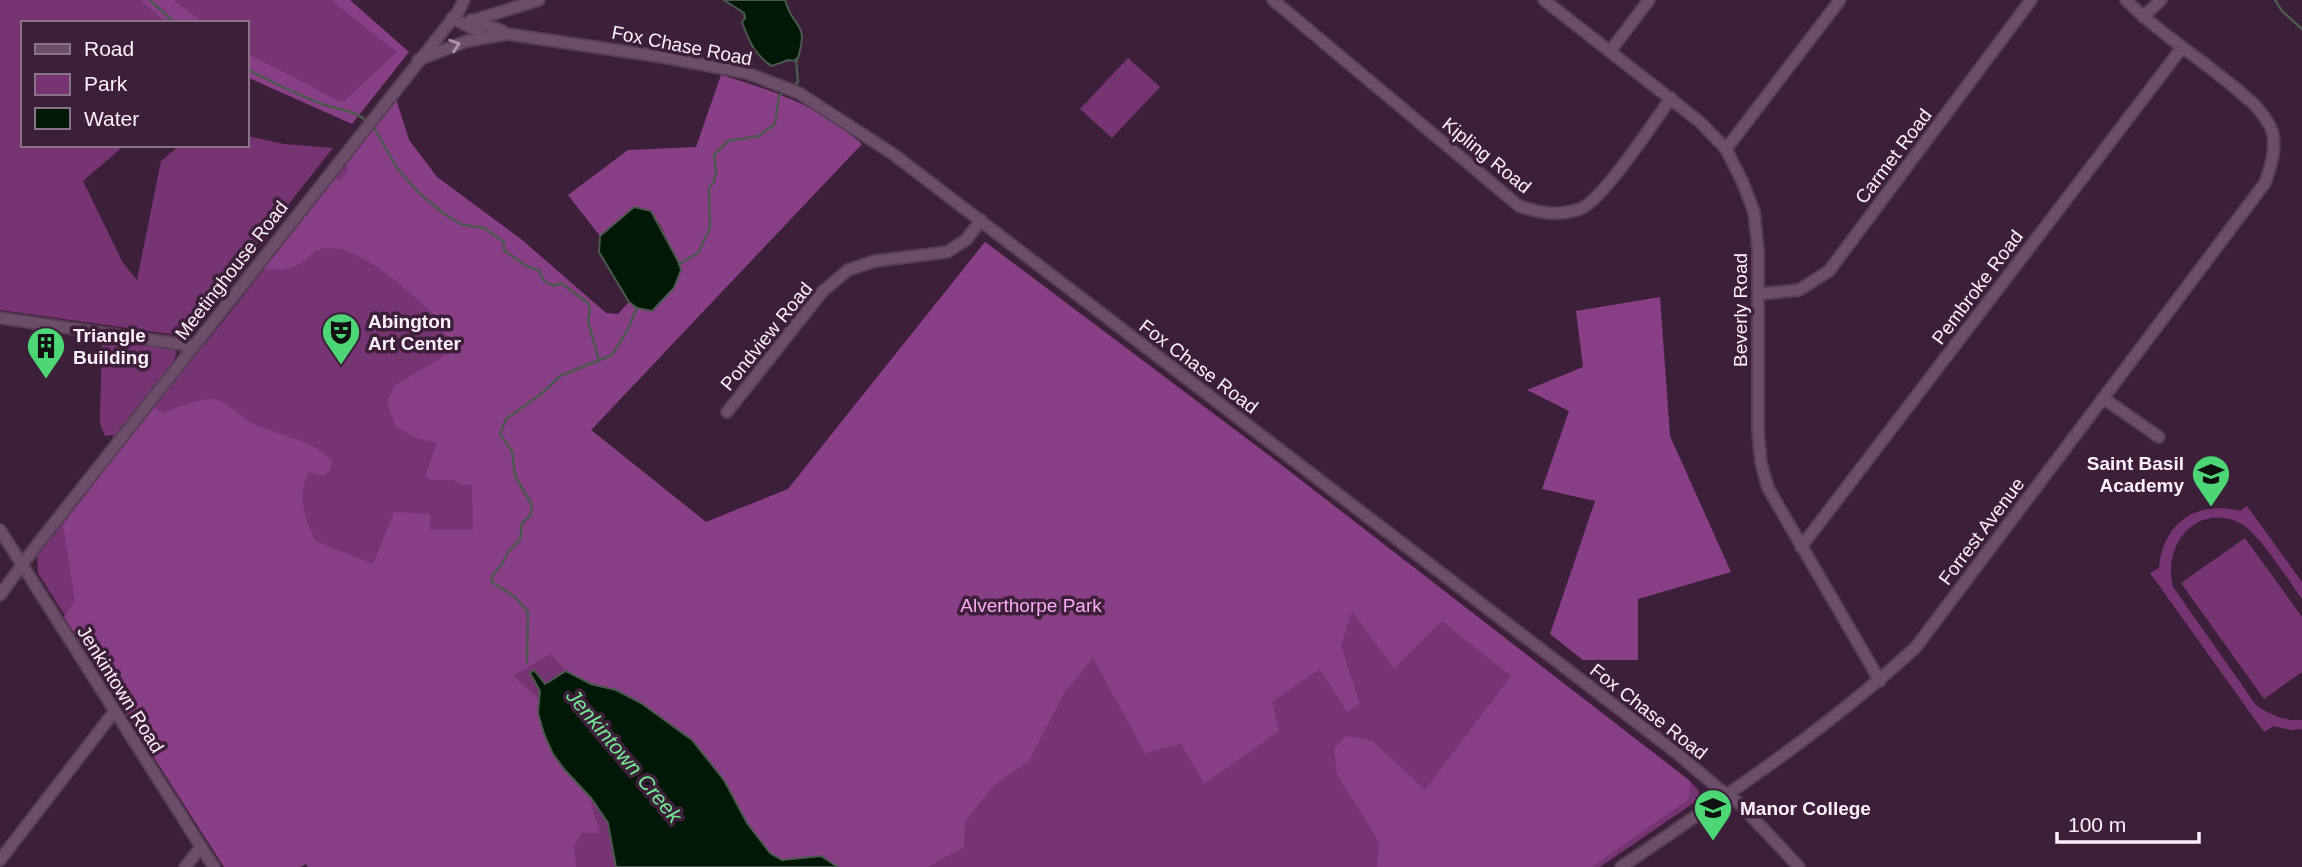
<svg xmlns="http://www.w3.org/2000/svg" width="2302" height="867" font-family="Arial,sans-serif">
	<rect width="100%" height="100%" fill="#3c203a"/>
	<!-- green -->
	<path fill="#763472" d="M0,0H140L166,23H23V145H125L83,181L123,263L137,280L161,161L180,145H247V136L284,144L333,148L184,336L0,310Z
		M174,0H330L396,52L344,101L338,100L247,53V23H205Z
		M1128,58L1160,87L1112,138L1080,109Z
		M396,99L409,140L437,177L522,240L606,313L661,356L591,430L706,522L788,489L985,242L1267,454L1690,781L1699,791L1698,800L1600,867H308L306,863L300,867H224L38,573L37,556L153,406L222,323Z
		M110,338L171,348L177,352L172,363L115,438L112,435L105,436L100,424V414L102,344Z
		M2247,506L2302,582V599C2288,580 2259,533 2240,523C2196,502 2162,545 2173,587L2256,705C2271,715 2284,721 2302,720V729L2290,730L2274,726L2264,732L2150,573L2159,568C2163,523 2196,500 2240,511Z
		M2245,538L2302,617V672L2264,699L2181,583Z"/>
	<!-- forest -->
	<path fill="#893f85" d="M140,0H174L205,23H166Z
		M330,0H350L409,52L352,124L247,77V53L338,100L344,101L396,52Z
		M721,75C758,86 795,98 828,118C840,125 851,135 862,144L591,430L706,522L788,489L985,242L1267,454L1690,781L1689,799L1592,867H1377L1379,842L1337,774L1334,748L1347,736L1373,741L1425,790L1511,676L1442,621L1394,669L1352,611L1341,646L1360,704L1347,712L1320,669L1272,702L1279,731L1204,784L1181,744L1145,753L1093,658L1064,693L1029,761L993,786L965,822L964,847L927,867H838L821,856L782,860L770,853L747,823L724,780L692,740L641,703L616,690L591,684L566,671L551,654L513,676L538,698C538,739 564,769 591,798C591,812 598,820 600,833H582L574,846L576,867H308L306,864L300,867H224L64,617L75,600L63,525L153,406L162,413C174,409 202,397 214,399C227,401 239,415 250,422C278,436 311,438 333,461L329,472L322,476L309,472C296,498 305,516 315,541L373,564L394,512L430,514V530H473L472,485H461L453,480H430L425,476L437,443L416,438L395,426L387,401L395,385L458,348L435,324L437,317C410,294 355,237 318,250C312,251 310,257 305,260C292,271 280,270 264,269L334,180H341L348,170L346,164L396,99L409,140L437,177L522,240L606,313L618,314L629,302L637,308L681,270L660,224L634,207L600,236L568,195L628,150L696,147Z
		M1660,297L1670,436L1731,572L1638,599V660H1583L1550,634L1595,501L1542,489L1569,411L1527,390L1583,367L1576,311Z"/>
	<!-- water -->
	<path fill="#001805" stroke="#4c584f" stroke-width="2" d="M724,0H785C794,32 810,20 797,61L788,60L772,66C755,56 749,41 742,22L745,18L744,13Z
		M634,207L651,211L678,261L681,270L674,288L652,311L637,308L629,302L599,252L600,236Z
		M534,670L545,684L566,671L591,684L616,690L641,703L692,740L724,780L747,823L770,853L782,860L821,856L838,867H616L608,823L591,798L564,769L553,754L544,734L538,713L540,691L530,673Z"/>
	<g fill="none" stroke-linecap="round" stroke-linejoin="round">
		<!-- stream -->
		<path stroke="#4c584f" stroke-width="2.5" d="M150,0L175,23
			M2275,0L2282,11L2302,29
			M247,69C272,82 296,94 322,104C338,110 355,110 368,122
			M791,87L798,82L796,59
			M373,126L397,168L418,192L444,214L463,225L484,228L504,242V251C517,257 525,269 539,270L544,281L554,286L561,283L588,303L590,310L588,321L599,361
			M679,264L698,253L710,228L709,188L714,182L716,170L714,155L728,141L759,136L775,124L779,96L785,91
			M527,662L528,612L515,597L492,582V576L502,564L508,552L520,540L522,523L530,516L532,505L515,476L512,451L500,434L506,419L541,394L560,376L612,355L626,333L637,308"/>
		<!-- minor casing -->
		<g stroke="#573f56" stroke-width="14">
			<path id="minor" d="M1273,0L1519,206C1540,213 1560,217 1582,208C1604,198 1654,122 1671,98
				M1544,0L1700,122L1726,149L1743,183L1754,212L1758,249V431L1761,463L1768,488L1880,681
				M2143,17L2161,0
				M452,18L480,32
				M471,20C483,27 497,26 507,34
				M471,21L539,0
				M1611,50L1649,0
				M418,60L467,41L507,34L663,57L747,73L799,93L893,154L1678,754L1718,788L1739,803L1799,867
				M1726,149L1840,0
				M1758,294L1799,290L1829,271L2031,0
				M0,318L194,346
				M2103,398L2159,437
				M727,412L823,291L848,270L875,261L947,252L966,240L981,220
				M0,530L214,867
				M1801,547L2181,49
				M0,595L36,546L458,12L464,0
				M0,860L114,712
				M185,867L201,847
				M1621,867C1723,798 1826,730 1916,647L2265,183C2270,168 2276,152 2273,135C2272,125 2257,106 2249,100C2210,64 2164,38 2126,0"/>
		</g>
		<!-- minor -->
		<use href="#minor" stroke="#6d4e6a" stroke-width="10"/>
	</g>
	<!-- one-way arrows -->
	<defs><path id="oneway-chevron" d="M-2-3.5L2.5 0L-2 3.5" fill="none" stroke-width="1.6" stroke-linecap="round" stroke-linejoin="round" transform="scale(1.75)"/></defs>
	<use stroke="#ae96ac" href="#oneway-chevron" transform="translate(455 45) rotate(-18)"/>
	<!-- icons -->
	<defs>
		<g id="theatre-pin" transform="scale(2.0125)"><path d="M0 17L-7.5 6A9.5 9.5 0 1 1 7.5 6Z" fill="#4dd676" stroke="#3c203a"/><path d="M-5-5.5Q0-4 5-5.5V0Q5 5 0 6Q-5 5-5 0ZM-3.3-2.5H-1v1.5H-3.3ZM1-2.5H3.3v1.5H1ZM-2.8 1Q0 5.5 2.8 1Z" fill="#111"/></g>
		<g id="building-pin" transform="scale(2.0125)"><path d="M0 17L-7.5 6A9.5 9.5 0 1 1 7.5 6Z" fill="#4dd676" stroke="#3c203a"/><path d="M-4-6H4V6H1V3H-1V6H-4ZM-2.5-4.3h1.7v1.8h-1.7ZM.8-4.3h1.7v1.8H.8ZM-2.5-1h1.7V.8h-1.7ZM.8-1h1.7V.8H.8Z" fill="#111"/></g>
		<g id="school-pin" transform="scale(2.0125)"><path d="M0 17L-7.5 6A9.5 9.5 0 1 1 7.5 6Z" fill="#4dd676" stroke="#3c203a"/><path d="M0-5L7-2L0 1L-7-2ZM-4 1L0 2.5L4 1V4Q0 6-4 4Z" fill="#111"/></g>
	</defs>
	<g fill-rule="evenodd">
		<use href="#theatre-pin" x="341" y="332"/>
		<use href="#building-pin" x="46" y="346"/>
		<use href="#school-pin" x="2211" y="474"/>
		<use href="#school-pin" x="1713" y="808"/>
	</g>
	<g text-anchor="middle" stroke-width="7" stroke-linejoin="round" paint-order="stroke">
		<!-- street labels -->
		<g font-size="19" fill="#feeffc" stroke="#3c203a">
			<text transform="translate(682 45) rotate(11)" y="7">Fox Chase Road</text>
			<text transform="translate(1487 155) rotate(39)" y="7">Kipling Road</text>
			<text transform="translate(1893 156) rotate(-53)" y="7">Carmet Road</text>
			<text transform="translate(231 270) rotate(-52)" y="7">Meetinghouse Road</text>
			<text transform="translate(1977 287) rotate(-53)" y="7">Pembroke Road</text>
			<text transform="translate(1740 310) rotate(-90)" y="7">Beverly Road</text>
			<text transform="translate(766 336) rotate(-51)" y="7">Pondview Road</text>
			<text transform="translate(1199 366) rotate(37)" y="7">Fox Chase Road</text>
			<text transform="translate(1981 531) rotate(-53)" y="7">Forrest Avenue</text>
			<text transform="translate(121 689) rotate(58)" y="7">Jenkintown Road</text>
			<text transform="translate(1649 711) rotate(38)" y="7">Fox Chase Road</text>
		</g>
		<!-- poi labels -->
		<g font-size="19" font-weight="bold" fill="#feeffc" stroke="#3c203a" text-anchor="start">
			<text x="368" y="328">Abington<tspan x="368" dy="22">Art Center</tspan></text>
			<text x="73" y="342">Triangle<tspan x="73" dy="22">Building</tspan></text>
			<text x="2184" y="470" text-anchor="end">Saint Basil<tspan x="2184" dy="22">Academy</tspan></text>
			<text x="1740" y="815">Manor College</text>
		</g>
		<!-- park labels -->
		<g font-size="19" fill="#fdacf6" stroke="#3c203a">
			<text x="1031" y="612">Alverthorpe Park</text>
		</g>
		<!-- water labels -->
		<g font-size="21" font-style="italic" fill="#74eb92" stroke="#3c203a">
			<text transform="translate(624 756) rotate(50)" y="7">Jenkintown Creek</text>
		</g>
	</g>
	<!-- legend -->
	<rect x="21" y="21" width="228" height="126" fill="#3c203a" stroke="#8a7388" stroke-width="2"/>
	<rect x="35" y="44" width="35" height="10" fill="#6d4e6a" stroke="#8a7388" stroke-width="2"/>
	<text x="84" y="56" font-size="21" fill="#feeffc">Road</text>
	<rect x="35" y="74" width="35" height="21" fill="#763472" stroke="#8a7388" stroke-width="2"/>
	<text x="84" y="91" font-size="21" fill="#feeffc">Park</text>
	<rect x="35" y="108" width="35" height="21" fill="#001805" stroke="#8a7388" stroke-width="2"/>
	<text x="84" y="126" font-size="21" fill="#feeffc">Water</text>
	<!-- scale -->
	<path d="M2057 832v10h142v-10" fill="none" stroke="#feeffc" stroke-width="3.5"/>
	<text x="2068" y="832" font-size="21" fill="#feeffc" stroke="#3c203a" stroke-width="5" paint-order="stroke">100 m</text>
</svg>
